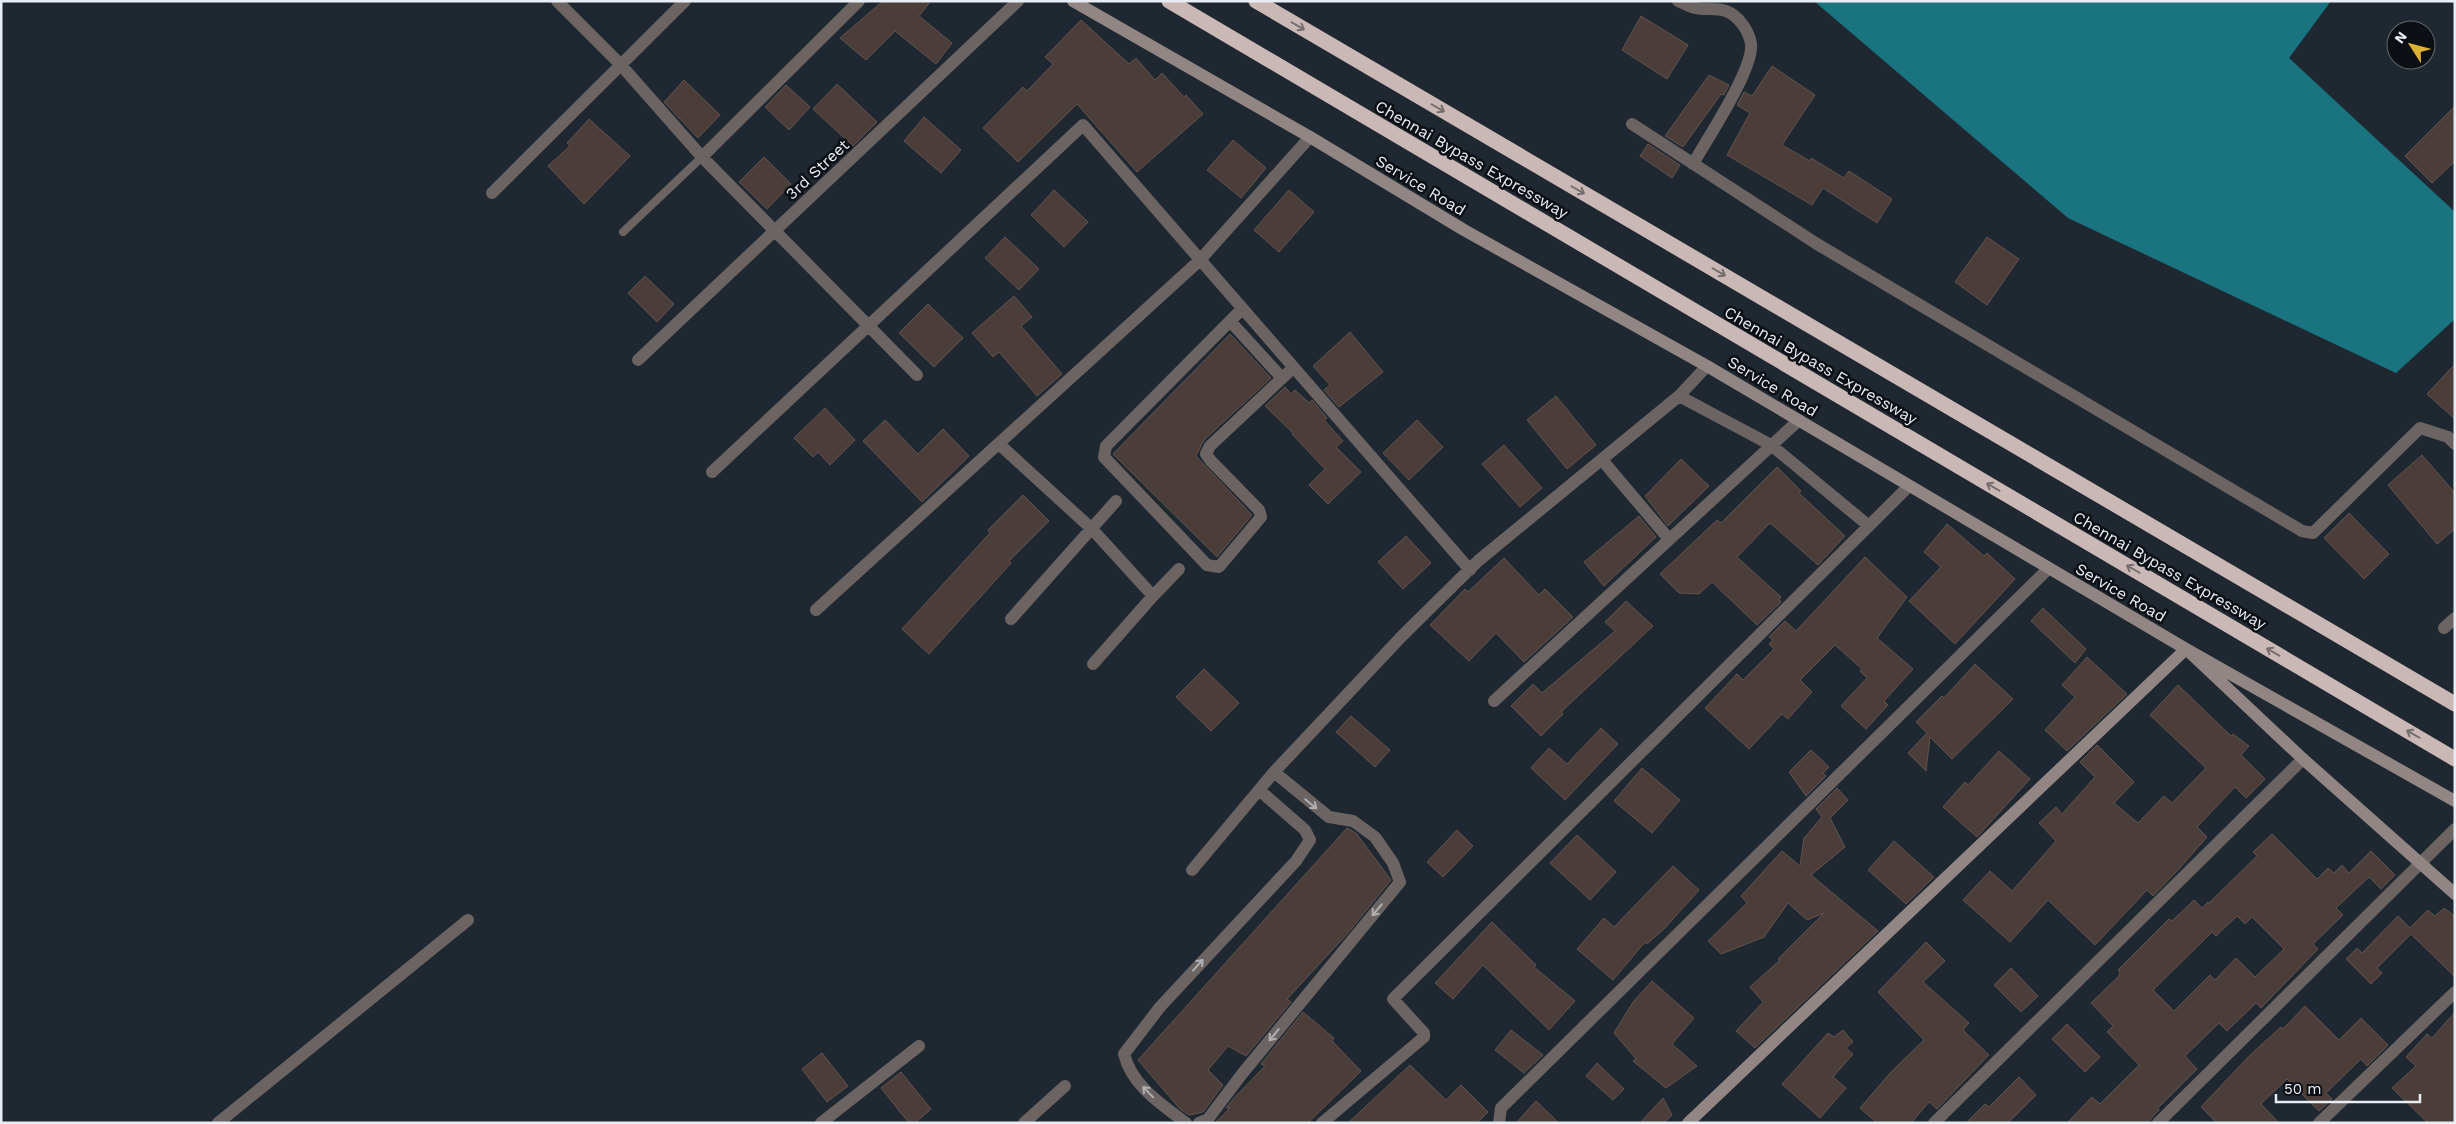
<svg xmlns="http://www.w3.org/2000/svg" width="2456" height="1124" font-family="'Work Sans',sans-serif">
	<rect width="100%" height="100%" fill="#1f2830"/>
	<!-- water -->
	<path fill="#1a7480" d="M1814,1H2331L2289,58L2455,212V319L2396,373L2068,218Z"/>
	<!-- building -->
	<path fill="#4b3d39" stroke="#62534f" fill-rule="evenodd" d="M883,1H931L919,16L952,43L936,64L895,31L866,60L840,38Z
		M1641,16L1688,45L1667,79L1622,50Z
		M1081,20L1129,64L1136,58L1155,80L1162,73L1184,97L1186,95L1203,114L1137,172L1077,104L1018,162L983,128L1023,87L1027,91L1053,64L1045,57Z
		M1772,66L1815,95L1782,145L1810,161L1811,158L1844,178L1849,171L1892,199L1877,223L1823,188L1812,205L1727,155L1750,113L1737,105L1744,92L1752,96Z
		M1709,75L1729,85L1724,95L1721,94L1683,147L1665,136Z
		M684,80L720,115L698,138L664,102Z
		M837,84L877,122L853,146L813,109Z
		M786,85L810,107L789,130L765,107Z
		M2455,106V161L2432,183L2405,156Z
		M924,117L961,150L941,173L904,141Z
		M589,119L630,156L584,204L548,166L570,146L567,143Z
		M1233,140L1266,168L1241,198L1207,170Z
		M1648,144L1680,165L1672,178L1640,156Z
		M764,157L791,184L767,209L739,182Z
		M1054,190L1088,222L1064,247L1031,215Z
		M1289,190L1314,212L1279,252L1254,230Z
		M1005,237L1039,269L1019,290L985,258Z
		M1987,237L2019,259L1987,305L1955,282Z
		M645,276L674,304L657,322L628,293Z
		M1014,296L1032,317L1021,326L1062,374L1037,396L999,352L993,357L972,333Z
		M928,304L963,338L934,367L899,333Z
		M1350,332L1383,372L1339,407L1324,390L1330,385L1313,366Z
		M1230,334L1271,378L1204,440L1196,456L1252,515L1217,557L1113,454Z
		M2455,364V419L2427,394Z
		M1285,387L1291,394L1295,390L1309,403L1312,400L1327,418L1324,420L1343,441L1336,447L1361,472L1328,504L1309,485L1325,469L1292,434L1293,433L1265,406Z
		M1556,396L1596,445L1567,469L1527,420Z
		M825,408L855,440L830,465L818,452L813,457L794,438Z
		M885,420L918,454L943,429L969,456L922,502L863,441Z
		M1417,420L1443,447L1409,480L1383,453Z
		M1504,445L1542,488L1520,507L1482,464Z
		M2422,455L2455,493V529L2437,544L2388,485Z
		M1681,459L1709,486L1668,526L1645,496Z
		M1777,467L1801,491L1799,493L1845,536L1818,565L1770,523L1737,557L1781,597L1779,599L1781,602L1757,625L1712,582L1699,594L1679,593L1660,574L1717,520L1721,523Z
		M1023,495L1049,521L1009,561L1011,563L929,654L902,629L990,533L988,530Z
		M2349,513L2389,554L2364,579L2324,538Z
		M1639,516L1656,537L1604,586L1584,562Z
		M1947,524L1984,556L1987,553L2015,579L1955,644L1909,601L1941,567L1924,552Z
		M1406,536L1431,563L1403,589L1378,562Z
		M1865,557L1907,597L1877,638L1913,669L1884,701L1888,705L1866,729L1841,706L1867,678L1860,671L1862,669L1835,645L1800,680L1812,692L1788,719L1782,714L1749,749L1705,708L1737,674L1743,680L1774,649L1769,644L1773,640L1769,637L1785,621L1796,631Z
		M1504,558L1539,595L1545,589L1573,617L1524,662L1496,633L1469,661L1430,625L1465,589L1468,592Z
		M1626,601L1653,626L1561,712L1563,714L1541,736L1511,706L1533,684L1542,693L1615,631L1605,622Z
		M2043,608L2086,649L2075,663L2031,621Z
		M2087,657L2127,694L2067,751L2045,730L2075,697L2062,685Z
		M1975,664L2013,699L1952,759L1930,737L1926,771L1908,753L1927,733L1916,722L1942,696L1944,698Z
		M1204,669L1239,703L1211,731L1176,697Z
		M2178,685L2231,736L2233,734L2249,746L2241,755L2265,779L2246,798L2235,787L2197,827L2207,837L2178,870L2153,896L2147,890L2095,945L2048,900L2010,942L1963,900L1990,871L2012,891L2056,841L2039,823L2056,807L2062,814L2095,777L2080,762L2097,745L2134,782L2114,803L2138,823L2164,796L2172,803L2206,768L2150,715Z
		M1351,716L1390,750L1375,767L1336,732Z
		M1601,728L1618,744L1565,800L1531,768L1549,748L1567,764Z
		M1811,750L1829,767L1823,773L1826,776L1806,796L1789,772Z
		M1999,751L2030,779L1977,837L1943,807L1965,782L1968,785Z
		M1642,768L1680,800L1652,833L1614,801Z
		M1837,788L1848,800L1830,818L1845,847L1811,875L1878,931L1755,1048L1736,1031L1763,1002L1750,987L1780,960L1778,959L1824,913L1807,920L1788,903L1764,937L1721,954L1708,941L1747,903L1741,896L1782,851L1800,866L1804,838L1822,817L1816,809Z
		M1347,828L1356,833L1391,880L1348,933L1287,999L1291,1002L1246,1056L1228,1046L1208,1070L1223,1085L1203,1112L1189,1115L1180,1109L1138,1060Z
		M1457,830L1473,846L1443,877L1427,862Z
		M2272,834L2317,879L2328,868L2334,873L2342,865L2349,873L2371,851L2395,875L2381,889L2369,877L2336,908L2343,915L2313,944L2318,949L2261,1008L2256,1003L2227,1031L2219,1023L2185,1056L2197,1069L2158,1108L2159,1110L2147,1123H2067L2092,1097L2100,1104L2139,1065L2107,1032L2113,1026L2091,1003L2119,976L2120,972L2118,970L2169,919L2172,921L2194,900L2202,908L2208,902L2209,903L2257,856L2253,852ZM2237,916L2245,924L2252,917L2284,949L2255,977L2236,958L2215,980L2210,975L2174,1011L2153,990L2212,932L2216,936Z
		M1577,835L1616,872L1590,900L1550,863Z
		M1894,841L1934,877L1906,904L1868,870Z
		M1673,866L1699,890L1664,929L1647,944L1645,942L1613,980L1577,949L1604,918L1614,927Z
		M2444,908L2455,916V977L2411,934L2377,968L2382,973L2371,984L2346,959L2357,948L2362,953L2398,916L2410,928L2428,910L2435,916Z
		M1492,922L1536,965L1534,967L1575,1001L1549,1030L1483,965L1453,999L1435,983Z
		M1926,942L1945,961L1923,982L1969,1023L1963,1030L1989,1055L1937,1109L1929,1102L1911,1123H1877L1860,1108L1892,1071L1924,1040L1878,992Z
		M2011,968L2038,996L2021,1012L1994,985Z
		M1652,981L1694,1018L1672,1044L1697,1066L1666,1088L1633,1061L1636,1059L1614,1033L1633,1002Z
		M2305,1006L2339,1040L2361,1018L2388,1045L2367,1066L2361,1059L2326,1093L2332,1099L2319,1111L2287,1079L2261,1104L2279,1123H2217L2201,1107L2249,1056L2281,1027L2283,1029Z
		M1303,1012L1334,1038L1332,1041L1361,1071L1308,1123H1215L1230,1108H1226L1235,1097L1265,1066L1261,1064Z
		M2455,1012V1123H2428L2392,1088L2416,1066L2406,1057L2427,1034L2432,1038Z
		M2067,1024L2100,1057L2085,1072L2052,1039Z
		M1511,1030L1543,1055L1524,1073L1495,1050Z
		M1843,1030L1853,1042L1846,1048L1853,1054L1833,1077L1846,1088L1820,1118L1782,1084L1828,1033L1834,1037Z
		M822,1053L848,1086L827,1102L802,1069Z
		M1597,1063L1624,1089L1613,1100L1586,1076Z
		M1410,1065L1446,1100L1461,1085L1488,1112L1477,1123H1348Z
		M901,1072L931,1109L915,1123H909L881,1088Z
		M2019,1077L2036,1095L2008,1123H1966L1985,1104L1989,1107Z
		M1663,1098L1672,1115L1664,1123H1640Z
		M1536,1101L1559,1123H1516Z"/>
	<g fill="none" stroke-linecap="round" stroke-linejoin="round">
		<!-- lane -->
		<path stroke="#6b6463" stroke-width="8" d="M623,232L702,157"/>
		<!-- street -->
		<path stroke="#6b6463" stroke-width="12" d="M557,1L620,64L702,157L917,375
			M1678,1C1683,3 1688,6 1692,7C1703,11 1715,7 1726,11C1739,16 1749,31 1751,44C1754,69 1707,139 1693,164
			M1632,124L1817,244L2302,531L2313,533L2420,428L2448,437L2455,444
			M702,157L859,1
			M492,193L685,1
			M1242,309L1106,446L1104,457L1207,565L1219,567L1261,517L1259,510L1211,461L1206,454L1210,446L1293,368
			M1230,321L1282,378
			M638,360L1018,1
			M1679,396L1771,445L1869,526
			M1000,445L1092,529L1153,596L1093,664
			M1602,460L1669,539
			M712,472L1083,125L1470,570
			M1153,596L1179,569
			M816,610L1199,261L1310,137
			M1011,619L1116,501
			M2444,628L2455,618
			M1494,701L1798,421
			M1192,870L1274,772L1402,636L1478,561L1679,396L1707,366
			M218,1123L468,920
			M821,1123L919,1046
			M1024,1123L1065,1086
			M1186,1123C1161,1104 1132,1086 1124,1054L1160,1007L1296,861L1310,840L1305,830L1259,790
			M1199,1123L1208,1119L1242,1074L1400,882L1393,863L1375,837L1353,821L1329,817L1274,772
			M1322,1123L1424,1037V1033L1393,999L1909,486
			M1499,1123L1501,1108L2049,568
			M1934,1123L2303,759
			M2158,1123L2455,829
			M2319,1123L2455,992"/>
		<!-- secondary -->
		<path stroke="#918684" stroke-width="12" d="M1073,1L1310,137L1464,230L1707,366L2186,649L2455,801
			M1688,1123L2186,649L2303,759L2455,894"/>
		<!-- highway -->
		<path stroke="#cab8b6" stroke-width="15" d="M1169,1L2455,759
			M1256,1L2455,704"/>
	</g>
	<!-- one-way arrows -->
	<defs><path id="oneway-shaft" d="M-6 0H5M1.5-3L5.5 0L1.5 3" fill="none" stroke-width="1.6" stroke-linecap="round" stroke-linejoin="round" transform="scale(1.25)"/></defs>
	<g stroke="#746c6d">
		<use href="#oneway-shaft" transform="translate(1298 26) rotate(30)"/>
		<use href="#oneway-shaft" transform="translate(1438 108) rotate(30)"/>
		<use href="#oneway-shaft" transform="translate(1578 190) rotate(30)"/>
		<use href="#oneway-shaft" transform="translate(1719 272) rotate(30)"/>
		<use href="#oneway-shaft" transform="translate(1993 487) rotate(-150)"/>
		<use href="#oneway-shaft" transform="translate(2133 569) rotate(-150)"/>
		<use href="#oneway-shaft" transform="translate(2273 652) rotate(-150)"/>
		<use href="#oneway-shaft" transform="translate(2413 734) rotate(-150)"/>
	</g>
	<g stroke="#b0b0b3">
		<use href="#oneway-shaft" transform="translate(1311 804) rotate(39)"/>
		<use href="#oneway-shaft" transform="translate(1377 910) rotate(130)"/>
		<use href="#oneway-shaft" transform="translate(1198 965) rotate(-48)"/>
		<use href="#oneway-shaft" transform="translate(1274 1035) rotate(129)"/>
		<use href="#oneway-shaft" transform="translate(1148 1092) rotate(-134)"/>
	</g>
	<g text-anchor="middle" stroke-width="5" stroke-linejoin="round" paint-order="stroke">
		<!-- street labels -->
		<g font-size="16" fill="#e9eef4" stroke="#0c1014">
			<text transform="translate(1472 159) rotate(30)" y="6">Chennai Bypass Expressway</text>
			<text transform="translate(817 169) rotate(-43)" y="6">3rd Street</text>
			<text transform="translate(1421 185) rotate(31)" y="6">Service Road</text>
			<text transform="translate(1821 365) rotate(30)" y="6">Chennai Bypass Expressway</text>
			<text transform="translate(1773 386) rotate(31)" y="6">Service Road</text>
			<text transform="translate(2170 570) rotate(30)" y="6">Chennai Bypass Expressway</text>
			<text transform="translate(2121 592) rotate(30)" y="6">Service Road</text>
		</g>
	</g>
	<!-- border -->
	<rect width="2456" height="1124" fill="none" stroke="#e9eef4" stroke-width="5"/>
	<!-- north arrow -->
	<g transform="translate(2411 45) rotate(306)"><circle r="24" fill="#0c1014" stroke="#64696e"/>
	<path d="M0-4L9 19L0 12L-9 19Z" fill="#deb133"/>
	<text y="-8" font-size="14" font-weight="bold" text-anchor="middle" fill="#e9eef4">N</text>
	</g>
	<!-- scale -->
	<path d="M2276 1094v8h144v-8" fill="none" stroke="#e9eef4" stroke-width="2.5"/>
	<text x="2284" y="1094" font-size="15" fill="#e9eef4" stroke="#0c1014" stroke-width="4" paint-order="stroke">50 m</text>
</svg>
